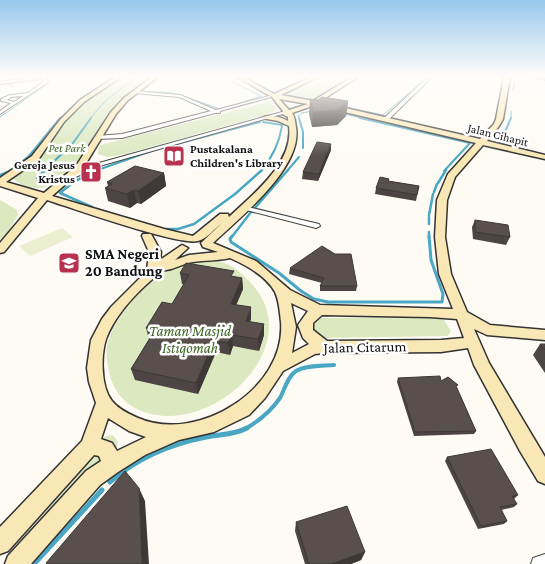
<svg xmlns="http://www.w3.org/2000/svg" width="545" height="564" font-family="'Crimson Pro',serif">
	<rect width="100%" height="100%" fill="#fefbf5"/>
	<!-- green -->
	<path fill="#dbe8c0" d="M119,77H153C140,88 123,99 112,112C89,138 59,214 13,179L38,158L62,123L87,99Z
		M317,77H354L316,101L281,95V93Z
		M268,102L275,106L276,110L265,115L125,154L108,157L98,154L99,146L104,144Z
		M0,200L17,210L18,215L7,234L0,240Z
		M213,260C229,262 240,271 251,283C309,345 214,436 144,412C127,406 114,393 110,375C107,364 105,353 108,342C117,313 146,282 172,268C185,262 199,260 213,260Z
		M437,317L444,320L451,331L448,336L323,338L315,333L312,325L320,318Z
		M113,435L118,442L117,447L29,543H21L18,540L20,528L106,436Z"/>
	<!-- pitch -->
	<path fill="#eaefd1" d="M62,228L73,237L30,256L19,246Z"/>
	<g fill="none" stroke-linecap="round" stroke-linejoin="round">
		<!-- stream-far5 -->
		<path stroke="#49a7c4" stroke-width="1" d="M223,77L261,96L238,104
			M0,82L30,78
			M6,83L14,87
			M141,89V91L174,93L220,109
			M513,90L515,82
			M345,107L383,115L428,77
			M301,113L313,111
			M344,114L366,119
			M0,117L46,85L50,77
			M59,119L89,93L115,78
			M90,119C103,101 120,88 139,77
			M299,119L298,116L300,115
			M511,119V111"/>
		<!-- stream-far4 -->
		<path stroke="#49a7c4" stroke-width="2" d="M299,118L303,132V148
			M360,118L470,143L444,171
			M511,118L500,143L545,155
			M263,122L282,125
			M10,171L29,156L60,118
			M44,171L73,143L91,118
			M95,171L154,150L260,122
			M261,171C273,157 279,144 282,126
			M287,171L299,157"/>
		<!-- stream-far3 -->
		<path stroke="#49a7c4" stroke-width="2.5" d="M0,175L13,170
			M37,178L45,170
			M438,183L446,170
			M434,192L437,184
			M92,207L60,193L75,181L98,170
			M97,209L115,215
			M254,209L288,170
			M429,215L433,194
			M429,217V224
			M127,218L136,221
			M161,229H178L194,224L235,194L262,170
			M429,232V238
			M231,238L251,212"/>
		<!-- stream-far2 -->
		<path stroke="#49a7c4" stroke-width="3" d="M232,236L230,239L231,242L279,273L301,291L314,299L328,302H442L443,294L431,260L429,236"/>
		<!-- stream-far1 -->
		<path stroke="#49a7c4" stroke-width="4" d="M245,429C259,421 271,411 280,398C285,389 287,377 296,371C306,365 322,366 334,365"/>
		<!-- stream -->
		<path stroke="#49a7c4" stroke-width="5" d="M110,482C138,457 170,444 206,437C221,434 234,435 247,428
			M34,564L102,490"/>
		<!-- street casing -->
		<g stroke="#444" stroke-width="2">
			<path id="street" d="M35,77H47L45,78L48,80L47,83L0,114V111L11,103L1,101V99L10,95L28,93L43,82L44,80L41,79L0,84V82ZM23,96L14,102L7,100L11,97Z
				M428,77H432L387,121H383V119Z
				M135,91L180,95L216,110L269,96L271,97L220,111V113H215L122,138L95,139L94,138L97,136L122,134L211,111L179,97L134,93Z
				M282,112L286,113L103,165L71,179L66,178L99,163Z
				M244,206L319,224L320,226L316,228L242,209L241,208Z
				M545,554V564H531L533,558Z"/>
		</g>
		<!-- secondary casing -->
		<g stroke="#333" stroke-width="3">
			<path id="secondary" d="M115,77H121L84,102L64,122L38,160L6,182L44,193L76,166L111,112L124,98L152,77H158L128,100L116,114L82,170L52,196L164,229L193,236L220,214H228L229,217C253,194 294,163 289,126L278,121L262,118C269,114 281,117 288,121V117L282,114L283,111L272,97L237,77H243L274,94L311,77H318L281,95L313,101L352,77H358L319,102L480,139L494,124L496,119L504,77H510L503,119L499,126L487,141L545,155V159L483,145L455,177L447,200L445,237L451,274L467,312L490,325L545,330V340L487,335L474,329L489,363L545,457V484L538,481L520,451L474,365L468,348L441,352L324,353L315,354L283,371L265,398L249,415L214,432L179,440L145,455L118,472L100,485L31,564H5L8,556L86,471L101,461L99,456L94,455L8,551L0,554V527L82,441L96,403L89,382L87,368L91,340L102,319L111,307L147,271L149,252L142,236L143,234H151L161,252L160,260L182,245L188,248L175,260L189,255L218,252L203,247L201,243L222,223C215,228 207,239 198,241C179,246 72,208 47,200L4,252L0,253V243L38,198L0,186V178L32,156L60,120L80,100ZM279,99L308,104L289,110ZM315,105L476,143L448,174L437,200L435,237L439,274L453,309L320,305L290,290L256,261L213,243C240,217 303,168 296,127C295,122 295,117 292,113ZM230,258C246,265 266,276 275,292C279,300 280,313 281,322C286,389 198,444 138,418C129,414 118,409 112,401C100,386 100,349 109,332C120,309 142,287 161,272C163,270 168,270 171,269C178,267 185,263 193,262C205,260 218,261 230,258ZM291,303L308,311L298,325L303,338L309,344L292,353L296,327ZM322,315L430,317L457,319L464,338L441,340L327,341L313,330V323ZM108,418L129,431L146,437L117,451L112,443L101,439Z"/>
		</g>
		<!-- street -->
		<use href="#street" fill="#fff" fill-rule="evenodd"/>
		<!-- secondary -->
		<use href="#secondary" fill="#f9e7b5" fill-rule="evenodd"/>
	</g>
	<!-- wall -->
	<path fill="#4d4543" d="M528,77H545V81L528,78Z
		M310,99L318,100L348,101L346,116L337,125L312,127L309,114Z
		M331,144V150L318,181L302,179L303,172Z
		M164,173L166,186L141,204L137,203L130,208L108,201L105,188L108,186L107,182Z
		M389,181L419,186L416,201L375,194L376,188Z
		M475,220L510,237L506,245L473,239L472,227Z
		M290,268L357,286L356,291H320V286L322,283L289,274Z
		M180,273L242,278L243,289L236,305L251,319L250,321L264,335L259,351L233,346L230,355L216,352L198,394L135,380L131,369L149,339L146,328L172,304L184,284H182Z
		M540,344H545V373L533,355Z
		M398,378L441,381L457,388L476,431L474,434L414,436L397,382Z
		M447,457L518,495L514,499L517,504L514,507L501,510L507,521L504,524L478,529L445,461Z
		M296,522L365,552L361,560L351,564H305L295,531Z"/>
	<!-- shaded-wall -->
	<path fill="#3e3837" d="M348,101L346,116L337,125L312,127L313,112Z
		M331,144V150L318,181L319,174Z
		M164,173L166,186L141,204L138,191Z
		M134,190L137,203L130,208L127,194Z
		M242,278L243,289L232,315L231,304Z
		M251,307V319L246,332V321Z
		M264,324V335L259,351L258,339Z
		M232,335L233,346L230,355L228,343Z
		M214,341L216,352L198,394L196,383Z
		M139,488L145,501L149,564H142Z
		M365,552L361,560L351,564H331Z"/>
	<!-- building -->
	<path fill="#59504e" stroke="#3e3837" d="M322,97L348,101L338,110L313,112L310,99L318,100Z
		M317,142L331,144L319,174L303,172Z
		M135,166L164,173L138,191L134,190L127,194L105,188L112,184L107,182Z
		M380,177L389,179L388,181L419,186L417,195L376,188Z
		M475,220L508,225L510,237L475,232Z
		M322,246L335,254H351L357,286H320L324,278L290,268Z
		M186,263L234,271L231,276L242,278L231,304L251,307L246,321L264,324L258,339L232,335L228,343L214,341L196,383L131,369L155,330L146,328L162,302L172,304L189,275L180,273Z
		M540,344H545V350Z
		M440,376L441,381L448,377L458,385L456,386L476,431L415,432L398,378Z
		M491,449L518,495L512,496L517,504L500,507L507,521L481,526L447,457Z
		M125,471L139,488L142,564H47L46,563Z
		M347,506L365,552L331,564H309L296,522Z"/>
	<!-- sky -->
	<linearGradient id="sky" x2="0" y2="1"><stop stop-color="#97c8ec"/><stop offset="0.49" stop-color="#fffdfa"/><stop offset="1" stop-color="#fffdfa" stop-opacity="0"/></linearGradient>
	<rect width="545" height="156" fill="url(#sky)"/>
	<!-- icons -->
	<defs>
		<g id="library-square" transform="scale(1.125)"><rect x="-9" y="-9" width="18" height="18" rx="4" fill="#b8314e" stroke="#fff"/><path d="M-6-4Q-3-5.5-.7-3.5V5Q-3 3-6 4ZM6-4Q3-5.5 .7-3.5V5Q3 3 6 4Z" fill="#fff"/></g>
		<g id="church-square" transform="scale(1.125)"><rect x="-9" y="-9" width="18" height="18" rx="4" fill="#b8314e" stroke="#fff"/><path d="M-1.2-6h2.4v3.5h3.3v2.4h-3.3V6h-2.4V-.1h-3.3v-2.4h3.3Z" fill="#fff"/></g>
		<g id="school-square" transform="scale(1.125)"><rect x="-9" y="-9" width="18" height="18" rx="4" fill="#b8314e" stroke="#fff"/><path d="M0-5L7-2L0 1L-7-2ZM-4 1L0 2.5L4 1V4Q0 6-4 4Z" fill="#fff"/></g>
	</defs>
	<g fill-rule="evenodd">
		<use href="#library-square" x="174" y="156"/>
		<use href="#church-square" x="91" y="172"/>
		<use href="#school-square" x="69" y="263"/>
	</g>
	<g text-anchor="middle" stroke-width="5" stroke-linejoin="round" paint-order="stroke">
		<!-- far-street labels -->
		<g font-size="12" fill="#111" stroke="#fff">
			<text transform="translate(498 135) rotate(14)" y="4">Jalan Cihapit</text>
		</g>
		<!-- far-park labels -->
		<g font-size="12" font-style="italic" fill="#3c6524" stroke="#fff">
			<text x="67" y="152">Pet Park</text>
		</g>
		<!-- far-poi labels -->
		<g font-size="12" font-weight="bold" fill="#111" stroke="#fff" text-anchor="start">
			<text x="190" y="153">Pustakalana<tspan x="190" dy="14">Children's Library</tspan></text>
			<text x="75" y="169" text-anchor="end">Gereja Jesus<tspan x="75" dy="14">Kristus</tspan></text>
		</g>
		<!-- poi labels -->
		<g font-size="15" font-weight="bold" fill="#111" stroke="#fff" text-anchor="start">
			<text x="85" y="259">SMA Negeri<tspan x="85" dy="17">20 Bandung</tspan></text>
		</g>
		<!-- park labels -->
		<g font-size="15" font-style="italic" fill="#3c6524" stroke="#fff">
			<text x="190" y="336">Taman Masjid<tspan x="190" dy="17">Istiqomah</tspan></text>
		</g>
		<!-- street labels -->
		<g font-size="15" fill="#111" stroke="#fff">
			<text transform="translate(365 347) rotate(-1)" y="5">Jalan Citarum</text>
		</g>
	</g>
</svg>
